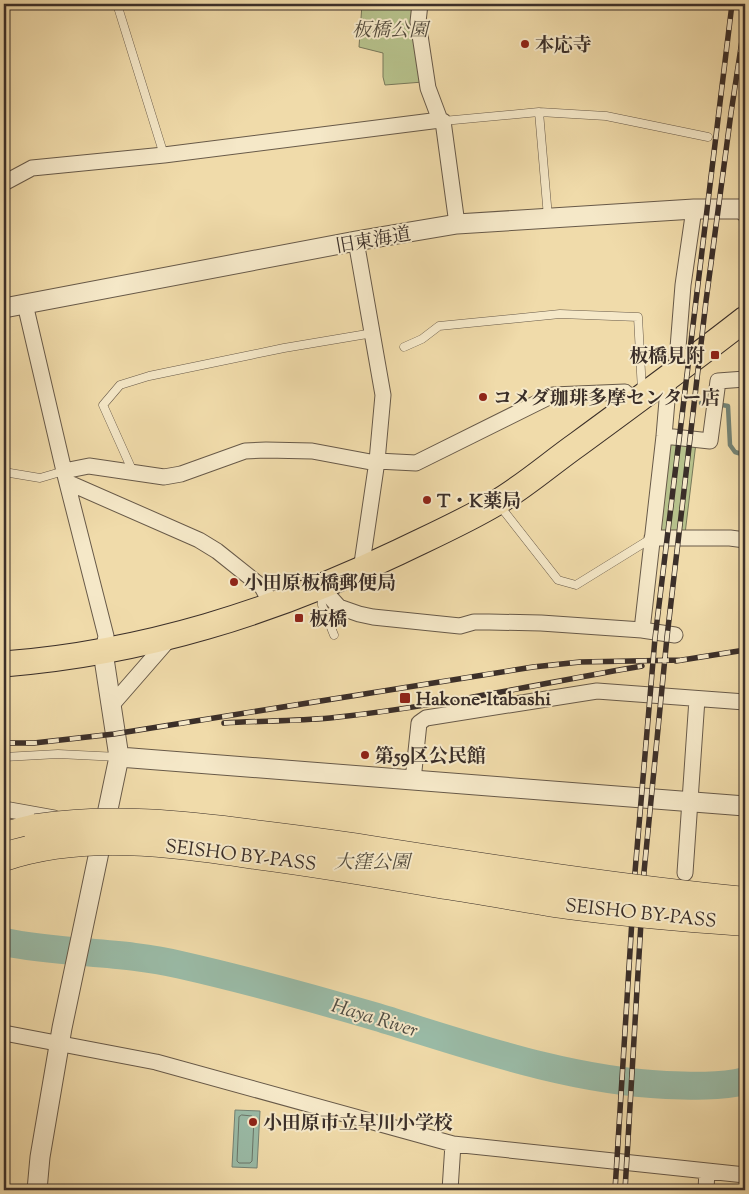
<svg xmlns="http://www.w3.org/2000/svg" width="749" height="1194" font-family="'Sorts Mill Goudy','Noto Serif JP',serif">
	<rect width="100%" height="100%" fill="#f0dbaa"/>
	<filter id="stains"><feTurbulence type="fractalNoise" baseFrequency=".004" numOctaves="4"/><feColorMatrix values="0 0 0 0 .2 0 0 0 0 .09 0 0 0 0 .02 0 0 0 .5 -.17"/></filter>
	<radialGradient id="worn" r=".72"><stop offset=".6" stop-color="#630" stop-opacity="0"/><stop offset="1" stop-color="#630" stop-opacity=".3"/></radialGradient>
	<!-- green -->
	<path fill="#b6c18b" stroke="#78785a" d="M362,4H416L423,82L385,85L383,77V53L359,47Z
		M669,441L696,443L685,534H657Z"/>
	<!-- water -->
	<path fill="#9abba7" stroke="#748375" d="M235,1110L260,1111L257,1168L232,1167Z"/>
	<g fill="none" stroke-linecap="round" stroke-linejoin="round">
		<!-- shore -->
		<path stroke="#6a7568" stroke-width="1" d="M242,1115L252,1116L254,1118L252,1161L250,1163H239L237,1161L239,1117Z"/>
		<!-- stream -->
		<path stroke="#748375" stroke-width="4.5" d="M701,403H708
			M722,405L728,406L730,445L735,452L745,455"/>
		<!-- river -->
		<path stroke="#9abba7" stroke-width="28" d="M4,942C62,954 123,951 181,965C247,980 312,998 377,1017C472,1046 566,1080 666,1085C691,1086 720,1087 745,1081"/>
		<!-- service casing -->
		<g stroke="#685a49" stroke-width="9">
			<path id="service" d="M117,4L164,155
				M539,112L548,217
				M443,121L539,112L606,116L708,137
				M404,347L422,339L439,326L560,314L638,317L642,391
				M4,472L40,478L64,471
				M133,472L103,405L120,385L149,376L284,348L373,333
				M500,506L558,580L576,585L652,538
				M321,591L322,605L334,635
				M4,757L58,754L119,757"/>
		</g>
		<!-- minor casing -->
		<g stroke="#685a49" stroke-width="17">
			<path id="minor" d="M420,4L418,22L428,88L440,120L443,121L457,224
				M4,183L32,168L164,155L440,120
				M356,241L383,395L377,461L361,570
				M25,304L64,471L106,636L103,652
				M676,373L683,285L694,209
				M664,436L710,441L718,381L745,379
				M377,461L416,463L553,395L625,392L635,403
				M64,471L89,466L164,477L181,474L245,451L266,450L312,451L376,463
				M67,482L199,540L217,551L262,587L272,605
				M652,538H730L745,540
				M321,587L339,607L359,614L373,617L460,626L474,622H489L541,623L642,630L664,436L669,377
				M642,630L675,635
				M110,707L171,637
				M413,780L419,723L426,718L597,691L745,702
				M4,809L54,818
				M685,873L697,699
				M4,1033L156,1062L453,1144L745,1175
				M450,1190L453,1144
				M706,1190L707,1171"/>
		</g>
		<!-- tertiary casing -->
		<g stroke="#685a49" stroke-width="21">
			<path id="tertiary" d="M4,308L356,241L457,224L694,209H741L745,212
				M119,757L745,806
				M37,1190L40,1157L62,1028L119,757L103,652"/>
		</g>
		<!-- trunk casing -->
		<g stroke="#3b2f29" stroke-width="27">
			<path id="trunk" d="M4,664C144,653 273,612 399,552C432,536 466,521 496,503C525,486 551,463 578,444C634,403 690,362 745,319"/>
		</g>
		<!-- motorway casing -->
		<g stroke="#3b2f29" stroke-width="29">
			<path id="motorway" d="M4,836L36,828"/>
		</g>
		<!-- service -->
		<use href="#service" stroke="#f5e8c8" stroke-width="8"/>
		<!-- minor -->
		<use href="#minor" stroke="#f5e8c8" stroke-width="15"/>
		<!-- tertiary -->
		<use href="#tertiary" stroke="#f5e8c8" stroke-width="19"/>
		<!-- trunk -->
		<use href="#trunk" stroke="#f0dbaa" stroke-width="25"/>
		<!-- motorway -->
		<use href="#motorway" stroke="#f0dbaa" stroke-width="28"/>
		<!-- rail casing -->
		<g stroke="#3b2f29" stroke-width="5.5">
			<path id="rail" d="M676,661L745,650
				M224,723C259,721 295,721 330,718C435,707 538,684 642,666
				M4,743H34L114,734L533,667L580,662L683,660
				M615,1190L635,872L655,638L732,4
				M625,1190L644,872L667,637L706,301L731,113L745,21"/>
		</g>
		<!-- rail -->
		<use href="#rail" stroke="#f5e8c8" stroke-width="4" stroke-dasharray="11" stroke-linecap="butt"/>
		<!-- motorway-bridge casing -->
		<g stroke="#3b2f29" stroke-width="29" stroke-linecap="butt">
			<path id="motorway-bridge" d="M36,828C110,817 182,824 255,834C296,839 337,844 378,851C500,870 622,889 745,901
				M4,857C85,830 172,843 255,855C318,863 382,874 445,885C486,891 527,899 568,905C627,913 686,918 745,922"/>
		</g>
		<!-- motorway-bridge -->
		<use href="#motorway-bridge" stroke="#f0dbaa" stroke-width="28"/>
	</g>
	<!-- markers -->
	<g fill="#8f2418" stroke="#f5e8c8" stroke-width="2">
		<circle cx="525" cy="44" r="5"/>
		<rect x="710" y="350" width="10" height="10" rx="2.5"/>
		<circle cx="483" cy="397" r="5"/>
		<circle cx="427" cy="500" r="5"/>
		<circle cx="234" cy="582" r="5"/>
		<rect x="294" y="613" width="10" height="10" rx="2.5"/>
		<rect x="399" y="692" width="12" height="12" rx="2.5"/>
		<circle cx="365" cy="755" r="5"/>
		<circle cx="253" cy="1122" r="5"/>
	</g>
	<g text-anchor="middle" stroke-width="4" stroke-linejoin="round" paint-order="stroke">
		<!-- park labels -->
		<g font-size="19" font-style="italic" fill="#544c3d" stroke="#f5e8c8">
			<text x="390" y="36">板橋公園</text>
			<text x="372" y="868">大窪公園</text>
		</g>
		<!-- poi labels -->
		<g font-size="19" font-weight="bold" fill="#3b2f29" stroke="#f5e8c8" text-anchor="start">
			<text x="535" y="51">本応寺</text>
			<text x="705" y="362" text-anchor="end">板橋見附</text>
			<text x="493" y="404">コメダ珈琲多摩センター店</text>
			<text x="437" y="507">T・K薬局</text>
			<text x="244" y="589">小田原板橋郵便局</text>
			<text x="309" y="625">板橋</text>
			<text x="416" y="705">Hakone-Itabashi</text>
			<text x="375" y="762">第59区公民館</text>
			<text x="263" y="1129">小田原市立早川小学校</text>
		</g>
		<!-- street labels -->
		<g font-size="19" fill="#3b2f29" stroke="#f5e8c8">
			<text transform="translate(373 239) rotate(-10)" y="7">旧東海道</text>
			<text transform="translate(241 854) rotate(7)" y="7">SEISHO BY-PASS</text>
			<text transform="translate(641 912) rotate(6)" y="7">SEISHO BY-PASS</text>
		</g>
		<!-- water labels -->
		<g font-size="20" font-style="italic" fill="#4e4b42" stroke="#f5e8c8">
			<text transform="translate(375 1017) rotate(17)" y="7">Haya River</text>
		</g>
	</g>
	<!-- margin -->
	<rect width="749" height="1194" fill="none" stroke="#f0dbaa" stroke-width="20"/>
	<rect x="5" y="5" width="739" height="1184" fill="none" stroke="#3b2f29" stroke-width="2.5"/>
	<rect x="10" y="10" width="729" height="1174" fill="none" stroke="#3b2f29"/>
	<rect width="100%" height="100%" filter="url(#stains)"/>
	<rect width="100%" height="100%" fill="url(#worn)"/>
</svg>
